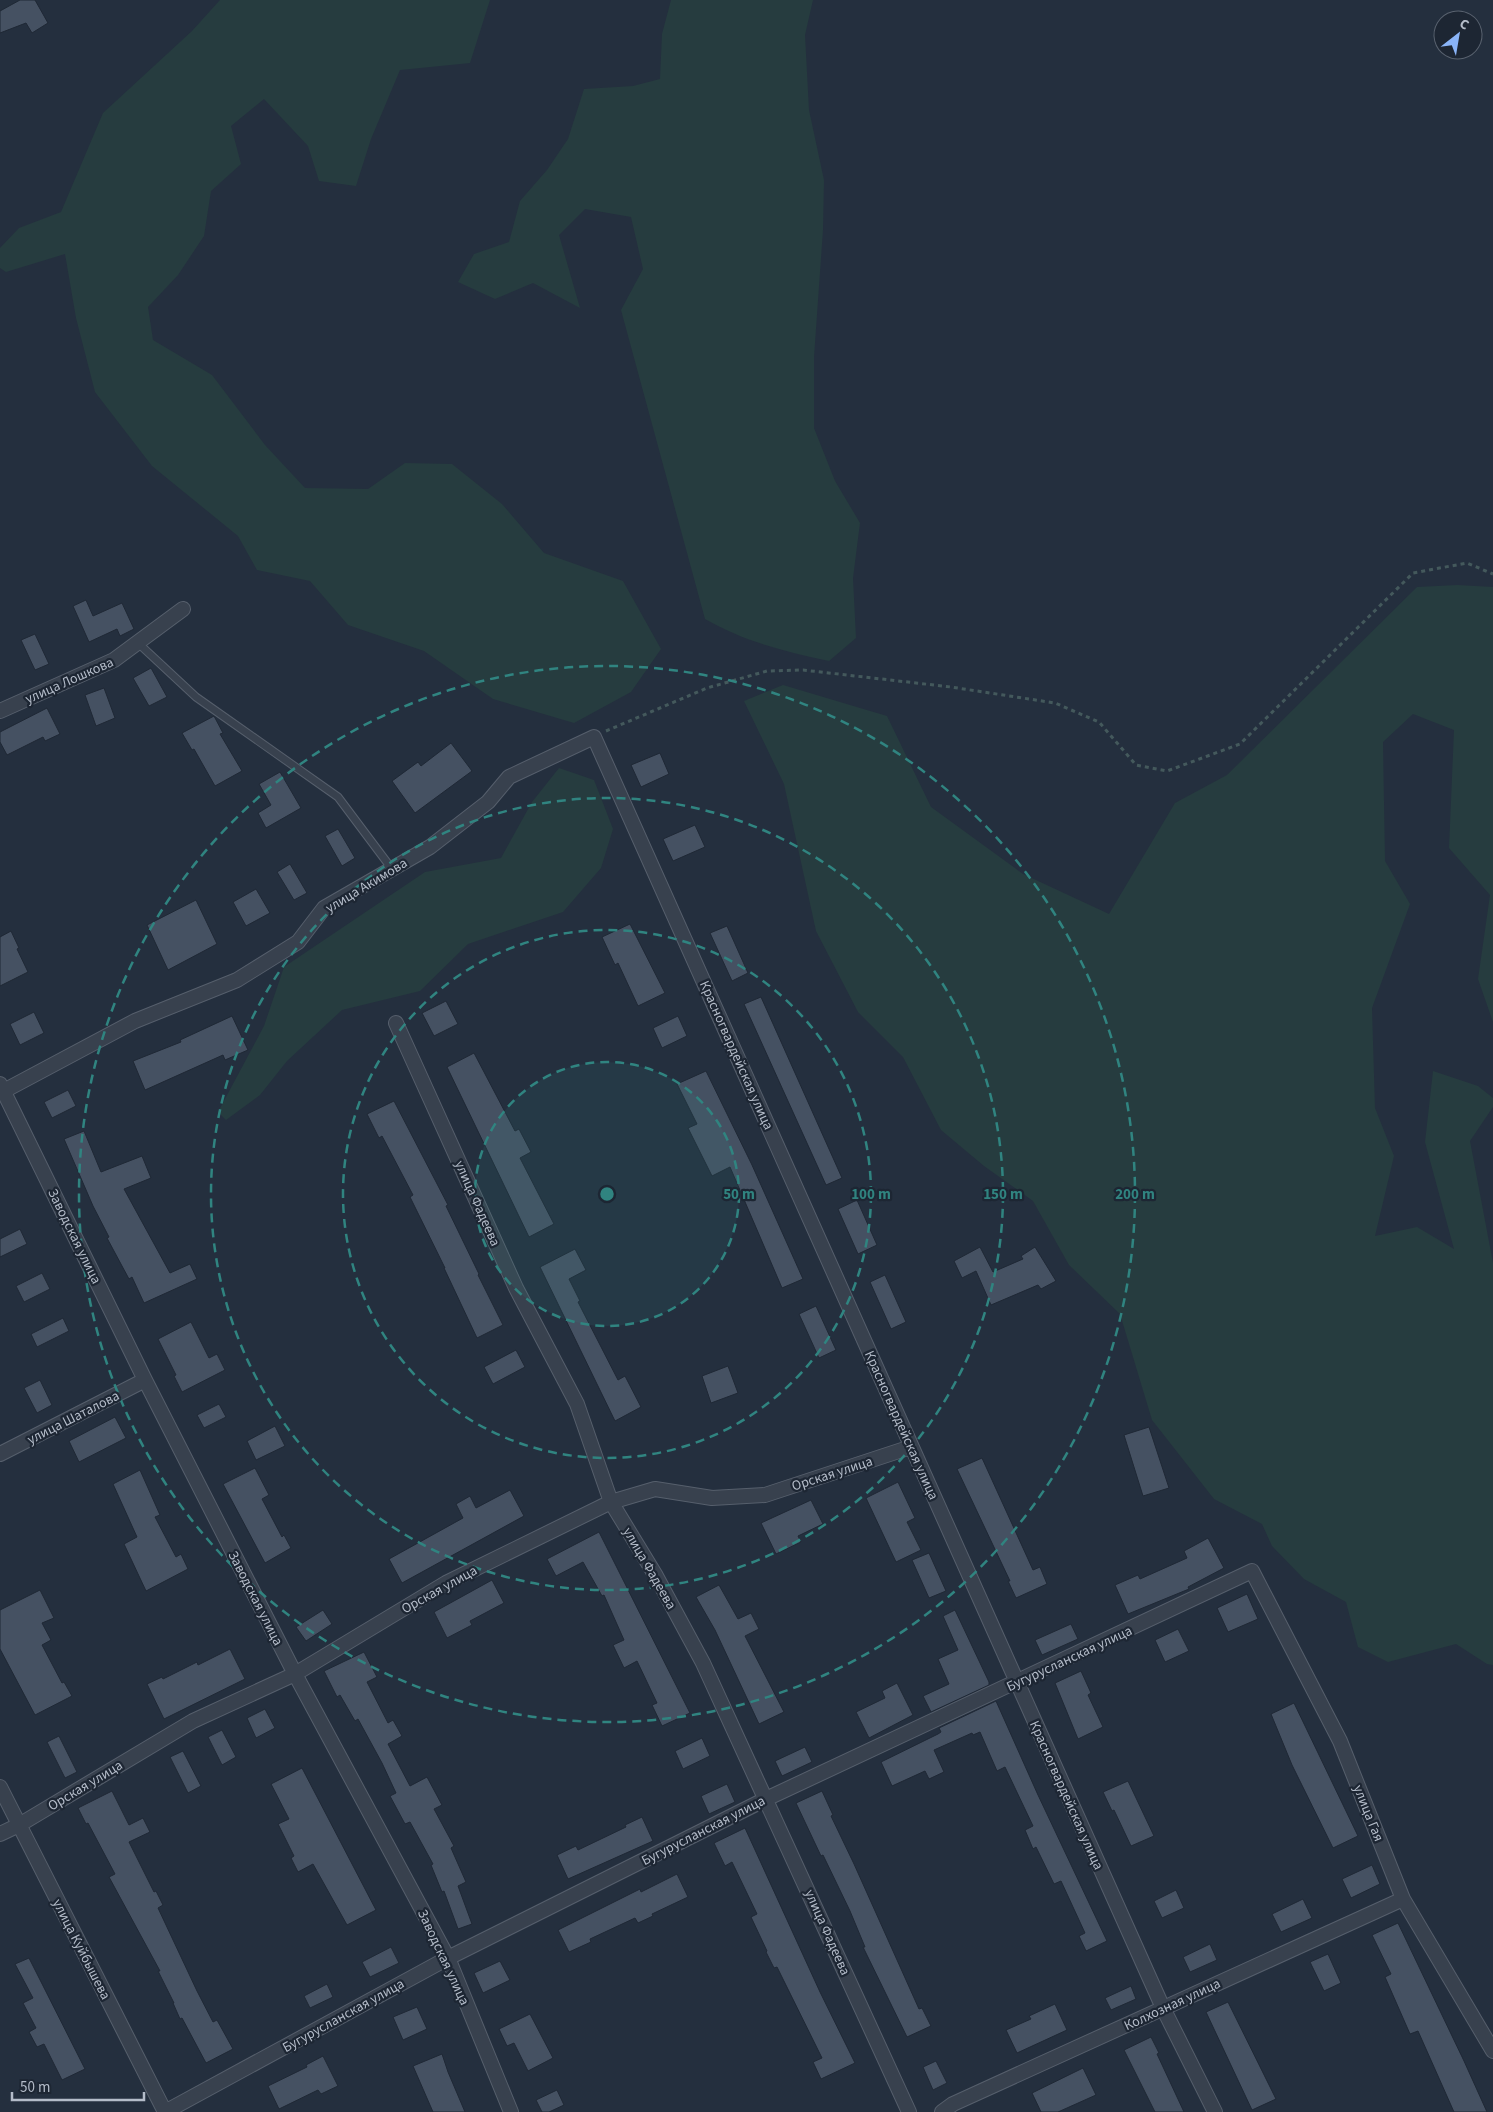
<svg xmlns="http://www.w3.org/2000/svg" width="1493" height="2112" font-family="'Source Sans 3',sans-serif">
	<rect width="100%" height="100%" fill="#242f3e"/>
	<!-- green -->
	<path fill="#263c3f" d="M220,0H490L470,63L400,70L371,139L356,186L319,181L308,146L264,99L231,126L241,164L211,191L204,236L178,275L148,307L153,340L212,375L265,445L305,488L368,489L405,463L452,464L502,504L544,553L623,581L661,649L631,692L574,723L493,699L424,651L348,625L310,581L257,570L238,536L152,466L95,392L76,318L65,254L6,272L0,268V248L19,228L61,212L103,113L192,31Z
		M671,0H813L805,35L809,110L824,180L823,230L814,357V428L835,481L860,523L853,578L856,638L829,661C784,651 745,642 705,619L621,310L643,269L631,217L585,209L559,235L580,308L533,283L495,299L458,282L474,254L509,242L520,201L547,170L568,139L584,89L633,86L660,79L662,34Z
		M1457,585L1493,587V1022L1478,979L1490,895L1449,848L1454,730L1413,714L1383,742L1385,861L1410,904L1372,1008L1375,1108L1394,1156L1375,1236L1417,1227L1454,1249L1425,1142L1433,1071L1478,1086L1493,1098V1107L1470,1141L1493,1263V1665L1487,1664L1456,1644L1388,1662L1358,1647L1346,1602L1304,1579L1272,1546L1262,1524L1214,1499L1152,1420L1120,1314L1069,1265L1033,1201L984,1166L941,1130L903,1057L858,1012L816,931L784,784L744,701L783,685L887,716L931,807L1023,874L1109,914L1175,803L1227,775L1417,587Z
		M559,768L594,780L613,829L601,868L563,912L468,944L420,991L342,1010L287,1061L260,1095L226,1120L218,1112L264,1026L284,967L425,872L501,858L532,802Z"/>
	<!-- building -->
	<path fill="#455162" stroke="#1f2835" d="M20,0H35L48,23L32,33L26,23L0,33V11Z
		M86,600L93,616L122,603L134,629L120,636L117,629L89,642L73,606Z
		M35,634L49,664L35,670L21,640Z
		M151,668L167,697L149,706L133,678Z
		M104,688L115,718L96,726L85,695Z
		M47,708L60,734L45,741L43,737L7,755L0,742V732Z
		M214,716L223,733L220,734L242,771L215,786L194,749L192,750L182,733Z
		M451,743L472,771L415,813L392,781L418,762L421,766Z
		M660,753L669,774L641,787L631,765Z
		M280,772L301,808L266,828L258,813L271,805L259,784Z
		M695,825L705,847L673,861L663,839Z
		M338,829L355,858L342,866L325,836Z
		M290,864L307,893L294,900L277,872Z
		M256,889L270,913L246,926L233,902Z
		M196,900L217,944L168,970L147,925Z
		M630,924L665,993L638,1006L618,963L615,965L602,937Z
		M727,926L748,973L732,981L710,933Z
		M11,931L19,948L17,949L28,972L0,986V937Z
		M761,997L842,1178L826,1185L744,1004Z
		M446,1001L458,1024L434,1036L422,1013Z
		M34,1012L44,1033L20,1045L10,1024Z
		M232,1016L248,1050L225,1060L223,1055L145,1090L133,1061L181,1042L180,1040Z
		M678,1016L687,1036L662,1048L653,1028Z
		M474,1053L515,1131L519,1129L531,1152L520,1158L554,1224L529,1237L447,1067Z
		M706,1071L752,1165L803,1279L782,1288L730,1167L712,1176L688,1128L697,1124L677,1084Z
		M68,1090L76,1106L52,1118L44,1102Z
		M394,1101L448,1205L446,1206L479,1274L478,1275L503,1325L477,1338L444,1268H445L410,1197L413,1195L382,1136L379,1138L367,1114Z
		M84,1131L101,1172L142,1156L151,1178L124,1189L170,1273L190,1264L197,1279L144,1303L132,1277L129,1279L107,1238L109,1237L93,1206L64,1139Z
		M857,1200L877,1245L858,1254L838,1209Z
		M20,1229L27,1244L0,1257V1239Z
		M980,1247L993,1272L1023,1259L1021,1256L1035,1247L1056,1281L1041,1289L1038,1285L991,1305L976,1271L962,1278L954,1261Z
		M575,1249L586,1270L569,1279L580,1301L578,1302L618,1380L625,1376L641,1407L615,1421L540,1267Z
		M42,1273L50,1289L24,1302L16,1286Z
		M885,1275L906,1322L891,1329L870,1282Z
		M816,1306L836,1350L819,1358L799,1314Z
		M63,1318L69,1331L37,1347L31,1334Z
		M191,1322L209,1358L217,1354L225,1370L182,1392L174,1376L176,1375L158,1339Z
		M516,1350L525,1367L493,1384L484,1367Z
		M728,1366L738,1393L711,1403L702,1376Z
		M40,1380L52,1405L37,1413L24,1388Z
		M219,1404L226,1417L204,1428L197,1415Z
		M115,1417L126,1438L79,1462L69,1441Z
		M275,1426L285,1446L256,1460L247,1441Z
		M1149,1427L1169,1488L1143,1496L1124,1435Z
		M982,1458L1033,1570L1040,1567L1047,1584L1016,1598L1008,1581H1010L957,1469Z
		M255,1468L269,1495L262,1499L282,1537L284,1535L291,1548L265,1563L223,1484Z
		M140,1470L160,1515L155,1517L176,1557L181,1554L188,1569L146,1591L124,1544L137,1537L113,1484Z
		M898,1482L915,1518L907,1522L921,1550L896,1562L866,1498Z
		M510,1490L524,1516L402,1583L389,1559L463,1518L456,1504L470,1496L476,1508Z
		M811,1500L823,1524L798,1536L801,1542L776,1554L761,1523Z
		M599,1532L690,1713L662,1726L652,1705L657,1703L637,1661L624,1668L613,1645L624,1640L604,1595L602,1596L583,1562L556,1576L547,1559Z
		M1208,1538L1224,1568L1188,1587L1189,1589L1128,1614L1115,1585L1138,1575L1140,1579L1187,1558L1184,1551Z
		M929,1553L946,1591L929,1598L912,1560Z
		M492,1580L504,1603L470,1621L472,1625L447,1638L434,1612Z
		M719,1585L738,1619L751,1613L759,1629L745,1636L784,1712L759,1724L715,1630L696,1597Z
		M40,1590L54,1618L42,1623L51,1640L42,1645L62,1683L64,1682L72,1696L35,1715L0,1649V1610Z
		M1247,1594L1258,1619L1228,1632L1217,1608Z
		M323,1610L332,1624L306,1641L296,1627Z
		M955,1610L989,1682V1685L931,1712L923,1696L949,1684L938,1659L958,1650L943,1616Z
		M1071,1624L1078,1639L1042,1655L1035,1640Z
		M1178,1629L1189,1651L1165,1662L1155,1640Z
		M230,1649L245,1679L164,1719L147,1684L162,1677L163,1679L197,1662L198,1665Z
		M364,1652L377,1677L367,1682L388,1723L393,1720L402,1736L388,1744L410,1786L427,1777L442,1805L434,1809L454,1846L451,1848L466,1882L458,1886L472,1924L458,1929L444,1891L442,1892L431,1865L433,1864L410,1822L405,1824L390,1796L396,1793L382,1763L358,1719L355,1721L340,1695L337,1697L324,1671Z
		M1081,1671L1091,1693L1088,1695L1103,1727L1078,1739L1055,1683Z
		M897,1683L913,1715L869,1738L856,1712L885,1698L882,1691Z
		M996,1701L1038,1795L1107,1941L1086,1951L1079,1936L1085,1933L1061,1881L1054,1884L1036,1847L1033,1849L1025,1830L1033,1826L1005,1767L997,1771L980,1732L973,1735L972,1733L934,1750L944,1772L929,1779L925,1771L892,1786L881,1762L938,1734L941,1732L939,1728Z
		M1294,1703L1358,1836L1333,1848L1292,1765L1271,1714Z
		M265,1709L275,1728L256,1738L247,1718Z
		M222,1730L236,1757L222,1765L208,1737Z
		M59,1736L77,1772L65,1778L47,1742Z
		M702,1738L710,1756L683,1769L675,1751Z
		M805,1747L812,1762L782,1776L775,1761Z
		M183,1751L201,1786L188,1793L170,1757Z
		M302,1768L376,1910L347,1925L313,1864L298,1872L291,1858L294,1856L278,1824L289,1819L271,1784Z
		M1128,1781L1154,1836L1131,1846L1114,1810L1112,1811L1103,1792Z
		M727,1784L735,1802L709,1814L701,1796Z
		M112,1791L129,1825L143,1818L150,1832L129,1842L154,1892L156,1891L163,1905L158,1908L197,1991L213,2022L217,2020L233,2049L206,2063L182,2018L180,2019L173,2003H174L158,1971H160L109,1877L115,1874L88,1823L86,1824L78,1808Z
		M822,1791L833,1815L831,1816L854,1864L919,2009L922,2008L931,2026L907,2037L863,1947H865L850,1911L823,1855L821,1856L796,1803Z
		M642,1817L653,1841L568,1879L557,1855L576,1846L578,1850L626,1827L625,1825Z
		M745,1828L820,1992L855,2063L821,2079L813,2062L822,2058L777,1967L774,1968L766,1952L767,1951L751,1917L757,1914L732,1862L725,1866L714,1843Z
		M1372,1865L1380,1884L1351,1898L1342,1879Z
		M677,1874L688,1897L652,1914L653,1916L638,1923L635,1918L590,1939L591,1942L569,1952L558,1930L640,1889L641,1892Z
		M1176,1890L1184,1908L1162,1918L1154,1901Z
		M1303,1899L1312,1918L1281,1932L1272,1914Z
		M1398,1923L1464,2061L1487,2112H1454L1418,2031L1410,2034L1385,1977L1391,1974L1372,1935Z
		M1210,1944L1217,1960L1190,1972L1183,1957Z
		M391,1947L399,1963L370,1977L362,1962Z
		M1328,1954L1341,1983L1324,1991L1310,1962Z
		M29,1958L85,2069L62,2080L44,2044L37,2047L29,2032L36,2028L23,2003L33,1998L15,1964Z
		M500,1961L510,1980L483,1993L474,1973Z
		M327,1984L333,1997L310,2008L304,1996Z
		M1131,1986L1136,1999L1111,2010L1105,1998Z
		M1228,2002L1276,2099L1252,2110L1206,2012Z
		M1055,2004L1067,2030L1017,2053L1006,2030L1031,2019L1029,2016Z
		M417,2007L427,2029L403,2040L393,2017Z
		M530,2014L553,2058L528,2071L514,2043L507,2046L499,2029Z
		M1151,2037L1159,2053L1157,2054L1184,2112H1155L1124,2050Z
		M442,2054L448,2072L465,2112H433L413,2066Z
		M323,2056L338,2086L321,2094L318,2090L279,2109L268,2086L307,2067L306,2065Z
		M936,2061L947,2083L933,2090L923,2067Z
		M1083,2068L1096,2095L1058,2112H1041L1032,2093Z
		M557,2090L564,2105L549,2112H542L536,2100Z"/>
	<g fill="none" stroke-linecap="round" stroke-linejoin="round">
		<!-- service casing -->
		<g stroke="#565f6c" stroke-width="9">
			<path id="service" d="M138,643L196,697L338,797L392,869"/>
		</g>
		<!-- minor casing -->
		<g stroke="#565f6c" stroke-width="16">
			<path id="minor" d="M0,711L114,660L183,609
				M396,1023L516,1288L577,1404L611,1502L656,1576L703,1663L909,2112
				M0,1084L145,1380L295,1674L448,1958L511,2112
				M0,1093L135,1021L237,980L298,942L324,908L430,847L488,802L509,777L594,737L1163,2008L1215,2112
				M0,1454L145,1380
				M0,1787L165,2112
				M0,1834L19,1825L193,1721L295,1674L446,1583L611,1502L655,1489L712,1498L765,1495L911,1447
				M165,2112L448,1958L766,1799L1252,1571L1340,1741L1403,1899L1493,2051
				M942,2112L953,2104L1403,1899"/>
		</g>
		<!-- path -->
		<path stroke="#44595c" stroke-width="3" stroke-dasharray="4 4" stroke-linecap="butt" d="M606,731L707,688L767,671L803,670L951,687L1055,703L1099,722L1136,765L1167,771L1240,744L1413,573L1467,563L1493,574"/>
		<!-- service -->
		<use href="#service" stroke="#38414e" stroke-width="7"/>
		<!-- minor -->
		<use href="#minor" stroke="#38414e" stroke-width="14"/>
	</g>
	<!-- distance rings -->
	<circle cx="607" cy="1194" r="132" fill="#308480" fill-opacity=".12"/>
	<g fill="none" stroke="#308480" stroke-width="2.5" stroke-dasharray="9 6">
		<circle cx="607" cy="1194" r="132"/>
		<circle cx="607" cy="1194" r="264"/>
		<circle cx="607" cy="1194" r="396"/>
		<circle cx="607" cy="1194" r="528"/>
	</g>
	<g text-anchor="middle" stroke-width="4.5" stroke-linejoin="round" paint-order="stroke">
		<!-- street labels -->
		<g font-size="14" fill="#b4bcc9" stroke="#1d2633">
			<text transform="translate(69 680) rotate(-24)" y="5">улица Лошкова</text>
			<text transform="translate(366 885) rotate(-31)" y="5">улица Акимова</text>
			<text transform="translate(737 1055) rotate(66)" y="5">Красногвардейская улица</text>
			<text transform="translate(478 1203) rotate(66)" y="5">улица Фадеева</text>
			<text transform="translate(75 1236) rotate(64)" y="5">Заводская улица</text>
			<text transform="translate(73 1417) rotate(-27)" y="5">улица Шаталова</text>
			<text transform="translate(902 1425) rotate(66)" y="5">Красногвардейская улица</text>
			<text transform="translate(832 1473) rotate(-18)" y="5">Орская улица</text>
			<text transform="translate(650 1568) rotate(60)" y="5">улица Фадеева</text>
			<text transform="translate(439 1589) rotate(-29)" y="5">Орская улица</text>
			<text transform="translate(256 1598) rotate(63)" y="5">Заводская улица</text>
			<text transform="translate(1069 1658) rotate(-25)" y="5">Бугурусланская улица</text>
			<text transform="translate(85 1785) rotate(-31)" y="5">Орская улица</text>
			<text transform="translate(1067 1795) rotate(66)" y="5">Красногвардейская улица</text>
			<text transform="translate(1369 1813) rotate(68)" y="5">улица Гая</text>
			<text transform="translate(703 1830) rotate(-27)" y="5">Бугурусланская улица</text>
			<text transform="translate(828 1932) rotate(66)" y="5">улица Фадеева</text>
			<text transform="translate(82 1949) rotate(63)" y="5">улица Куйбышева</text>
			<text transform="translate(444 1957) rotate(65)" y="5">Заводская улица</text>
			<text transform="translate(1172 2004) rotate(-25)" y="5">Колхозная улица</text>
			<text transform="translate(343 2015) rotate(-29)" y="5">Бугурусланская улица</text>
		</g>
	</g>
	<circle cx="607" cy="1194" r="8" fill="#308480" stroke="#1d2633" stroke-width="2.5"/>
	<g font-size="15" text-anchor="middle" font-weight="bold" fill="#308480" stroke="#1d2633" stroke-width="4.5" stroke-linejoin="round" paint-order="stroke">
		<text x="739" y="1199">50 m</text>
		<text x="871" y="1199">100 m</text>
		<text x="1003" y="1199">150 m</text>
		<text x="1135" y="1199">200 m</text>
	</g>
	<!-- north arrow -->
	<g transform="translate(1458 35) rotate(31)"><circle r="24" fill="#1d2633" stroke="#59626f"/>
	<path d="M0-4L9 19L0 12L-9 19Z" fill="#8ab4f8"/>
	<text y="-8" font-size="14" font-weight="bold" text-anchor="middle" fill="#b4bcc9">С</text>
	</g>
	<!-- scale -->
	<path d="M12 2092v8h132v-8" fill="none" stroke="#b4bcc9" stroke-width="2.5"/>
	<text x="20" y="2092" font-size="15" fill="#b4bcc9" stroke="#1d2633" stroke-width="4" paint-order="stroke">50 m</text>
</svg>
